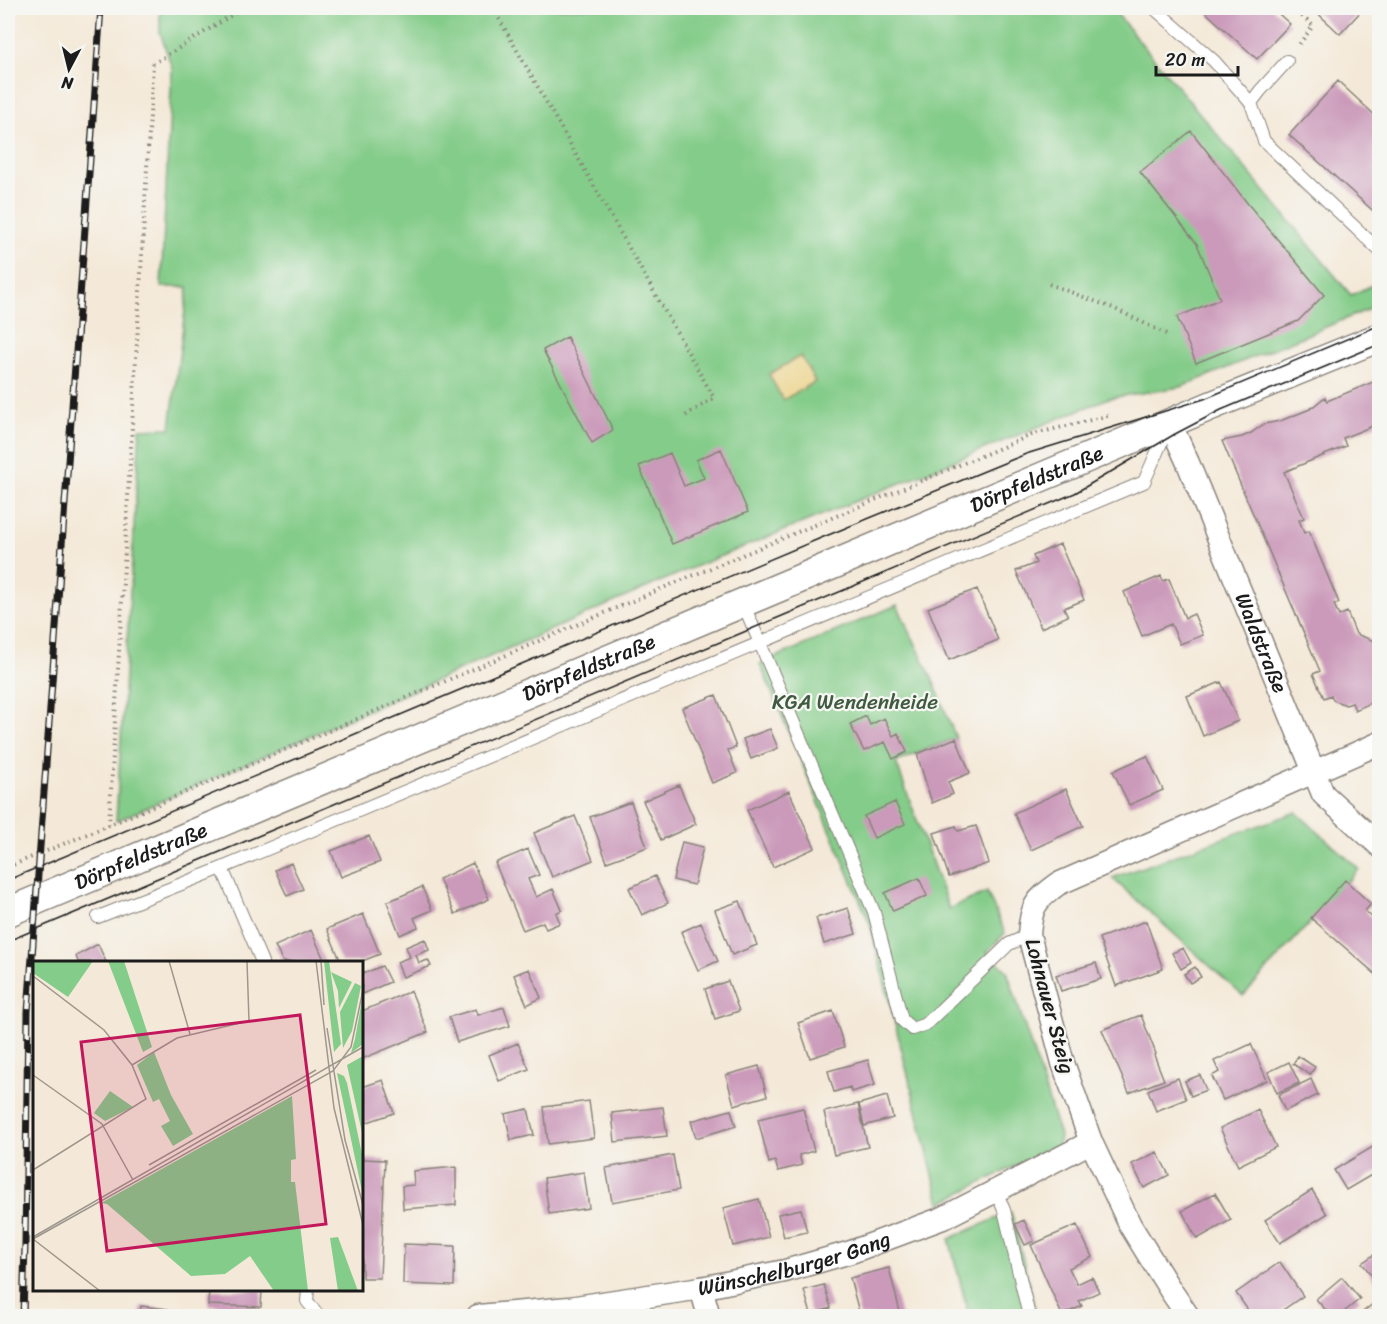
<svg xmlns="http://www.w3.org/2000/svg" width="1387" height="1324" font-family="Sriracha,sans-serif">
	<rect width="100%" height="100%" fill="#f6f6f2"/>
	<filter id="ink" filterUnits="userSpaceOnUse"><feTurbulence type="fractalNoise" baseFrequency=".0167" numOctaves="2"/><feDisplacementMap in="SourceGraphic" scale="12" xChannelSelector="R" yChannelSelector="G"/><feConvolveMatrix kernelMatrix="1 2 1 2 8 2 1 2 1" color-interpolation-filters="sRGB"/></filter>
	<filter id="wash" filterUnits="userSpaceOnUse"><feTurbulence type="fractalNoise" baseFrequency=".008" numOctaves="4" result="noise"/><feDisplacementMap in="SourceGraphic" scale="24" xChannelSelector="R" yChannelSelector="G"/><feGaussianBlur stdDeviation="1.35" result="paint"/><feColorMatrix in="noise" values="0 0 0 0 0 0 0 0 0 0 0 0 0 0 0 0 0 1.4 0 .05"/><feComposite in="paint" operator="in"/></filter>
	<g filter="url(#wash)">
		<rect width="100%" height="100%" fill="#f4e9d8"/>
		<!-- green -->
		<path fill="#84cc89" stroke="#507452" stroke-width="1.5" d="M160,8H1112L1351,295L1379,282V305L1181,387L1109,398L687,570L116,821L140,429L170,428L188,287H161L172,68L160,32Z
			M897,605L933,680L956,738L896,762L949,909L987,892L1005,933L987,952L1007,971L1060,1136L1058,1145L940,1203L870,924L760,664Z
			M1296,812L1359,869L1243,996L1112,878Z
			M1011,1212L1037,1316H969L949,1239Z"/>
		<!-- sand -->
		<path fill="#eeda9e" stroke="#857b5d" stroke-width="1.5" d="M801,356L815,382L783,400L769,374Z"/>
		<g id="blocks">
			<!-- building -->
			<path fill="#cb9aba" d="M1201,8H1272L1290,24L1257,59Z
				M1312,8H1364L1340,34Z
				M1338,81L1380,120V217L1289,135Z
				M1191,131L1248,204L1324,295L1298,321L1196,363L1177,317L1220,299L1197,244L1140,172Z
				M567,337L613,430L592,443L543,350Z
				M1380,379V423L1343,438L1346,446L1284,472L1304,518L1299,520L1304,533L1309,531L1339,603L1334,604L1339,616L1347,612L1356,634L1374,641L1380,638V691L1376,692L1380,699L1355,710L1352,703L1346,705L1333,700L1331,695L1324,698L1313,674L1320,671L1222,441L1242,437L1251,433L1264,424L1280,421L1310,409L1325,397L1327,401Z
				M721,449L748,512L672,544L639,466L670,453L684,486L704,478L696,460Z
				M1060,544L1084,600L1064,608L1068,616L1041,628L1016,571L1036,563L1033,556Z
				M1161,576L1163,581L1169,579L1185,618L1194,614L1203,635L1180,644L1171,624L1142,636L1124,592Z
				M977,589L998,640L949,660L928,608Z
				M1221,682L1238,721L1203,736L1187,696Z
				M716,695L736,747L728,750L737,773L712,783L682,708Z
				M866,716L870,725L884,718L893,736L898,733L907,752L893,759L885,742L864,751L850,724Z
				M770,729L778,748L751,759L743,739Z
				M956,738L970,773L948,782L953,794L932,803L917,754Z
				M1147,756L1163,790L1129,805L1113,771Z
				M679,785L696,824L661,840L643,801Z
				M1066,789L1083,826L1031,850L1014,813Z
				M789,791L815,848L773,867L747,810Z
				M631,802L647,847L607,862L590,817Z
				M895,802L905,824L874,838L864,816Z
				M575,816L593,860L552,877L534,833Z
				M956,826L958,831L976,826L989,863L949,877L934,833Z
				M369,836L380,862L341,877L331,851Z
				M682,842L703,847L694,885L673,880Z
				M528,849L539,875L528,879L536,897L553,889L562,910L556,913L560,923L546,929L543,922L523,930L495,863Z
				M291,863L303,889L287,896L275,870Z
				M473,863L489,899L455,914L439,879Z
				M655,876L668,903L642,915L629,888Z
				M919,878L927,896L893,911L885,893Z
				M1345,880L1371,904L1365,911L1380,924V978L1311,918Z
				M422,887L432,910L414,918L418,927L400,935L387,902Z
				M740,901L757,945L732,955L715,910Z
				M848,908L856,934L824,944L816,918Z
				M363,914L380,954L360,962H341L327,929Z
				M1146,921L1163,969L1116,986L1099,938Z
				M701,923L718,961L698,970L681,932Z
				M311,930L325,962H283L275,946Z
				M425,939L429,950L416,955L419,963L428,960L431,966L403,977L397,962L410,957L406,947Z
				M98,944L106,962H78L76,956Z
				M1183,948L1191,963L1181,969L1172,953Z
				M1096,963L1101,979L1061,991L1056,975Z
				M382,966L390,982L362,994V974Z
				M1195,967L1201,977L1190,983L1184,974Z
				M529,969L541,998L527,1005L514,975Z
				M728,981L739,1011L715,1019L705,989Z
				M411,991L428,1032L362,1059V1011Z
				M504,1007L510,1026L457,1042L449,1017L476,1009L478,1015Z
				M833,1011L844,1047L810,1058L798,1023Z
				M1141,1015L1156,1054L1154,1055L1164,1080L1129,1093L1102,1030Z
				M518,1043L529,1069L499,1081L489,1055Z
				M1251,1044L1267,1080L1223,1100L1212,1076L1219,1072L1214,1061Z
				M1298,1056L1315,1067L1310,1075L1293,1064Z
				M868,1060L875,1085L851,1092L850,1087L834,1092L828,1071Z
				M1289,1062L1299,1083L1277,1093L1268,1072Z
				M759,1066L767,1096L734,1105L726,1075Z
				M1200,1075L1206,1090L1191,1096L1185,1081Z
				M1178,1078L1186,1099L1156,1111L1148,1090Z
				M1311,1079L1318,1095L1285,1111L1278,1095Z
				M383,1080L394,1113L362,1124V1087Z
				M887,1096L893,1118L864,1126L859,1104Z
				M589,1101L594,1138L548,1144L544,1107Z
				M858,1104L868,1147L834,1155L824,1112Z
				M663,1107L667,1136L615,1142L612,1113Z
				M803,1108L814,1151L799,1155L802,1165L778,1171L775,1161L769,1163L758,1119Z
				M528,1109L534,1135L511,1140L505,1114Z
				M731,1110L736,1126L696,1138L691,1121Z
				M1258,1110L1276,1147L1238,1166L1220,1128Z
				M1376,1145L1380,1151V1170L1346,1190L1334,1170Z
				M1157,1152L1169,1175L1144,1188L1132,1164Z
				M673,1155L679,1190L612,1202L606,1168Z
				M362,1159L385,1160L380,1278H362Z
				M456,1167V1205L403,1209L402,1186L414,1185L413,1171Z
				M584,1172L589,1208L549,1214L544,1178Z
				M1312,1190L1327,1214L1280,1243L1265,1220Z
				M1215,1193L1231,1220L1197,1239L1182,1211Z
				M759,1199L769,1237L733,1246L723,1208Z
				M801,1209L807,1232L784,1237L778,1214Z
				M1024,1220L1034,1241L1025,1245L1015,1224Z
				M1077,1225L1092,1257L1069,1268L1077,1284L1092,1277L1099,1292L1079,1301L1082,1306L1062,1315L1031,1245Z
				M404,1244L455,1246L454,1286L403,1284Z
				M1378,1252L1380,1254V1279L1376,1281L1362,1263Z
				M1280,1262L1303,1296L1274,1316H1252L1236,1293Z
				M889,1268L901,1316H860L850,1278Z
				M1342,1277L1360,1299L1339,1316H1331L1316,1299Z
				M824,1285L831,1308L811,1314L804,1290Z
				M209,1290H262L261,1307L208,1305Z
				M1380,1298V1316H1358Z
				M141,1306L168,1309L167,1316H140Z"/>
		</g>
	</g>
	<g filter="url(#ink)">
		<use href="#blocks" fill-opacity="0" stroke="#88827a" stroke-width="1.5"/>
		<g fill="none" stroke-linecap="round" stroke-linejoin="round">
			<!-- service casing -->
			<g stroke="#88827a" stroke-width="14">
				<path id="service" d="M1154,8L1214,61L1251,103L1264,141L1380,251
					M1251,103L1260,91L1287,61
					M743,603L874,912L902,1020L912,1029L926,1024L1009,944L1029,935
					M222,868L262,962
					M98,917L222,868L1144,482L1168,427
					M996,1191L1004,1210L1029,1316
					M308,1290L307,1301L319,1316"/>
			</g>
			<!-- minor casing -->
			<g stroke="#88827a" stroke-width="25">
				<g id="minor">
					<path id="s1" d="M1170,423L1188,463L1323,794L1380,846"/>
					<path d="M701,1288L709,1316"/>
					<path id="s2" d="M478,1316L569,1308L701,1288L785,1271L851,1252L943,1218L1091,1142"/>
					<path d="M1188,1316L1171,1291L1130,1225L1091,1142L1063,1063L1029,935C1031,906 1035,901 1058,884L1380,743"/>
				</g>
			</g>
			<!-- tertiary casing -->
			<g stroke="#88827a" stroke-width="31">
				<g id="tertiary">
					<path id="s3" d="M8,912L1208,407L1380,337"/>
				</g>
			</g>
			<!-- path -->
			<path stroke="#88827a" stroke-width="4" stroke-dasharray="1.5 4.5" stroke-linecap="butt" d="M493,8L714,398L685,416
				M1293,8L1313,26L1298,46
				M1049,284L1113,308L1168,335
				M109,825L153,64L243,8
				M8,867L109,825L670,585L1034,434L1111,415"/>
			<!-- service -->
			<use href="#service" stroke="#fff" stroke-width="12"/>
			<!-- minor -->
			<use href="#minor" stroke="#fff" stroke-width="22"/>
			<!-- tertiary -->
			<use href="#tertiary" stroke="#fff" stroke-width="28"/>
			<!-- tram -->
			<path stroke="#1c1c1c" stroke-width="1.5" d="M8,880L821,538L1026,454L1204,399L1380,325
				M8,941L1075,493L1175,434L1221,410L1380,344"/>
			<!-- rail casing -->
			<g stroke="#1c1c1c" stroke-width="7">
				<path id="rail" d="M23,1316L25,1245L28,1012L101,8"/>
			</g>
			<!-- rail -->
			<use href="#rail" stroke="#f6f6f2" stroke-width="4.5" stroke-dasharray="14" stroke-linecap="butt"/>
		</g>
	</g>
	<g text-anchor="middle" stroke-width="4.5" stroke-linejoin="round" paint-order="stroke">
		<!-- street labels -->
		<g font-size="21" fill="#1c1c1c" stroke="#f6f6f2">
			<text dy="7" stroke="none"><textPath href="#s3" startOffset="1116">Dörpfeldstraße</textPath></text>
			<text dy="7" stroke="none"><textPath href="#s1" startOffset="238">Waldstraße</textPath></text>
			<text dy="7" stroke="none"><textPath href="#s3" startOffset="630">Dörpfeldstraße</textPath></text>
			<text dy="7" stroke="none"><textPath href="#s3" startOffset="144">Dörpfeldstraße</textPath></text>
			<text transform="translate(1050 1006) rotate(75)" y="7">Lohnauer Steig</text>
			<text dy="7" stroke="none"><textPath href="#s2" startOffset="321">Wünschelburger Gang</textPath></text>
		</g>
		<!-- park labels -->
		<g font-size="21" fill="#405a42" stroke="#f6f6f2">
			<text x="855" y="709">KGA Wendenheide</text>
		</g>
	</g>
	<!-- overview -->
	<g transform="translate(33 961)">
		<rect width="330" height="330" fill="#f4e9d8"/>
		<path d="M0,0H60L35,36L0,12ZM75,0H91L119,86L110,91ZM291,0H296L308,83L301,91ZM298,11L319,21L306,47L305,30ZM322,22L328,25L319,70L310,87L307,51ZM330,33V83L318,92L322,78ZM121,91L138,134L160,173L140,185L128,165L137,160L126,138L120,141L104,104ZM330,95V176L314,104ZM304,112L311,115L314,122L330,198V235ZM77,130L100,146L72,160L61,152ZM259,135L263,198L258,199V221H262L275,330H241L217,295L192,313L158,315L74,243L68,242ZM305,276L325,330H305L297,277Z" fill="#84cc89"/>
		<path fill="none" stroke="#9e978d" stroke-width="1.5" d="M136,0L157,73M283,0L301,147L330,264M288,0L291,44M0,15L71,69L99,104L113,138L0,209M294,67L312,179L330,244M99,104L144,77L216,60L214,0M0,114L69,163L100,219M116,204L283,109M0,276L330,86M0,278L67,330M0,278L300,110L318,86L330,29"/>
		<path fill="#c2185b" fill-opacity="0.15" stroke="#c2185b" stroke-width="3" d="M267,54L293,263L74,290L48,81Z"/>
		<rect width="330" height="330" fill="none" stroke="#1c1c1c" stroke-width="3"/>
	</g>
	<!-- margin -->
	<rect width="1387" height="1324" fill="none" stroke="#f6f6f2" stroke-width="30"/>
	<!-- north arrow -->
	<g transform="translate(69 69) rotate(187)" stroke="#f6f6f2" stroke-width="4.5" paint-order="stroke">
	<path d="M0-4.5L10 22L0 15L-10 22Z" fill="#1c1c1c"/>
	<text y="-9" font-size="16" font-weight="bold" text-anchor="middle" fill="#1c1c1c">N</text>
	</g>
	<!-- scale -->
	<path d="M1156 66v9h82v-9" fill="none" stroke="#1c1c1c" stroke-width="3"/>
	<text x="1165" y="66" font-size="18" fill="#1c1c1c" stroke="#f6f6f2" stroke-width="4.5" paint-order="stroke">20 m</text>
</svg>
